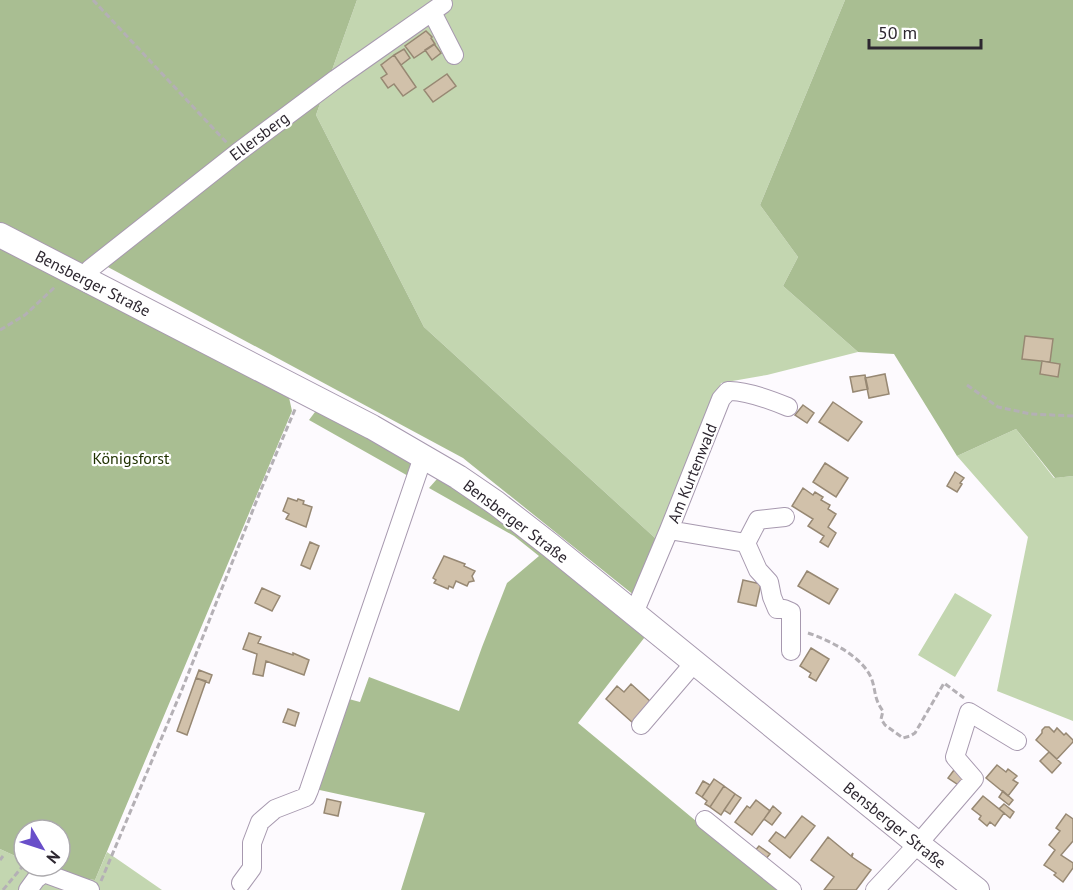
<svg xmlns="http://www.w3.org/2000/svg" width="1073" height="890" font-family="'PT Sans',sans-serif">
	<rect width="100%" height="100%" fill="#fdfafe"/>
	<!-- green -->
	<path fill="#c3d6b0" d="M357,0H845L760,205L798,257L783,286L858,352L767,375L721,383L666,548L424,327L316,115Z
		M1016,429L1054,478L1073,476V721L997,691L1028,537L957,456Z
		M955,593L992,615L955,677L918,655Z
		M0,849L24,860V866H38L61,876L95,880L107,852L162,890H0Z"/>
	<!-- forest -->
	<path fill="#a9be92" d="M0,0H357L316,115L424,327L666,548L640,600L463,458L106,266L79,284L288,393L292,411L95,880L61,876L38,866H60V830H24V860L0,849Z
		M845,0H1073V476L1055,478L1016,429L957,456L894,354L858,352L783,286L798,257L760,205Z
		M322,411L412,463L410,477L309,420L315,412Z
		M442,478L448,480L648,633L578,723L779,890H401L425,813L315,789L345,698L360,702L369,677L459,711L482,647L507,583L539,556L514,536L429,488L437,479Z"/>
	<!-- building -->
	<path fill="#d1c1aa" stroke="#978873" stroke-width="1.5" d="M426,31L432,37L431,38L435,44L414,58L405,46Z
		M434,44L441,53L432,60L425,50Z
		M404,49L410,58L401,65L394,55Z
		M394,55L416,87L403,96L394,84L388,88L381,78L387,74L381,65Z
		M447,74L456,86L433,102L424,90Z
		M1025,336L1053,339L1050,362L1022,359Z
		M1042,361L1060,364L1058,377L1040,374Z
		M885,374L889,394L869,398L865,378Z
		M865,375L868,389L853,392L850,377Z
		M833,402L862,422L848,441L819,422Z
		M803,405L814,413L807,423L795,415Z
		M825,463L848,478L836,497L813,482Z
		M955,472L964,478L960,483L962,484L957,492L947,486Z
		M803,488L813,495L815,492L823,497L821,500L830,505L828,509L836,514L828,527L836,533L828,547L820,542L824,536L808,526L813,519L792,506Z
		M288,498L297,501L298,499L304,501L303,504L312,507L306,527L286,519L289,514L283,511Z
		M310,542L319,546L310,569L301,565Z
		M444,556L465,564L464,566L475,571L472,576L474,581L469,582L467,586L456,581L453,588L449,586L448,589L434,583L436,580L433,578Z
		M807,571L838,589L829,604L798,586Z
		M743,580L761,584L756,606L738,602Z
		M262,588L280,596L272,611L255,603Z
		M249,633L261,637L258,643L293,655V653L309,660L304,675L266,661L263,676L253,674L257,654L243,649Z
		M811,648L829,659L816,681L809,677L811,673L800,666Z
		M199,670L212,675L209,683L196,678Z
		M196,678L206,681L187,735L177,731Z
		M631,684L651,702L633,723L606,699L617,686L624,692Z
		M288,709L299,713L295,726L283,722Z
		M1045,727H1049L1054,732L1057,728L1064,735L1066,733L1073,740V742L1057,759L1036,740L1042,733V730Z
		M1049,752L1061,763L1052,773L1040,761Z
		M997,765L1006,772L1008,769L1017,776L1013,780L1018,783L1008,796L986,778Z
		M954,770L966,778L960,786L948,778Z
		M714,779L724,786L710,807L705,804L707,801L702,797Z
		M703,781L710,785L702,797L696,793Z
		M724,786L735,794L721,815L710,807Z
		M1003,791L1013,800L1009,805L999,797Z
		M735,794L741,798L730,814L724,810Z
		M983,796L1004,813L995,826L990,822L987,826L979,819L981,816L972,809Z
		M327,799L341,802L338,816L324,813Z
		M756,800L770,811L752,835L735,822L747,806L750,808Z
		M1004,804L1014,812L1010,818L999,809Z
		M773,806L781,813L772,825L764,819Z
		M1066,814L1073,819V841L1061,855L1073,863V868L1063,882L1054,875L1056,873L1044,865L1055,850L1049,845L1060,831L1056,828Z
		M802,816L815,826L790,858L769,841L776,832L785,838Z
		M828,837L851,856L853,853L852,857L871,870L856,890H824L834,877L811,860Z
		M759,846L770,854L764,861L753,853Z"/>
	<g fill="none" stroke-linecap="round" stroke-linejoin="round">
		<!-- minor casing -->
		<g stroke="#a799af" stroke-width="20">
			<path id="minor" d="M432,12L454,55
				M84,278L90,269L237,153L336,79L443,4
				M669,530L746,543L758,570L769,582L772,597L777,609H784L791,612V651
				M746,543L758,520L785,517
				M634,613L669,530L721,399L728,391C744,390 771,400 788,407
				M641,725L695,662
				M705,820L792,890
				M241,883L252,868V843L260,822L275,809L306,797L309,790L423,457
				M28,890L36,879L44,873L90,890
				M875,890L918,844L974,779L955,757L969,712L1017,741"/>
		</g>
		<!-- major casing -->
		<g stroke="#a799af" stroke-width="26">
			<path id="major" d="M0,235L372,427L458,477L496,503L550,545L918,844L977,890"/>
		</g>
		<!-- path -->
		<path stroke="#b4b0b5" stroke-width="3" stroke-dasharray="6 3" stroke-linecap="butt" d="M93,0L227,143
			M0,330L25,315L56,286
			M967,385L998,407L1031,414L1073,416
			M808,633C829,640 864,657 872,680C876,692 874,699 883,711L881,719L885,725L903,738L910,736L915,733L944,683L964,698
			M0,860L3,856
			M101,881L181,692L260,492L296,407
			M3,890L22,867"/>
		<!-- minor -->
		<use href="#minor" stroke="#fff" stroke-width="18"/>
		<!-- major -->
		<use href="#major" stroke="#fff" stroke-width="24"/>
	</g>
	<g text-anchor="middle" stroke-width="4.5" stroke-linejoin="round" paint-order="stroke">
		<!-- street labels -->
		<g font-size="16" fill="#2d2730" stroke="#fff">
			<text transform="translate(259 136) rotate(-37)" y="6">Ellersberg</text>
			<text transform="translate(93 283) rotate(27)" y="6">Bensberger Straße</text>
			<text transform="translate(692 473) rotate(-68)" y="6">Am Kurtenwald</text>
			<text transform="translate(516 521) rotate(37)" y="6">Bensberger Straße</text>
			<text transform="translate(895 825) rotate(39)" y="6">Bensberger Straße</text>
		</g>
		<!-- park labels -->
		<g font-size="16" fill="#203201" stroke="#fff">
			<text x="131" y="464">Königsforst</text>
		</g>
	</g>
	<!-- north arrow -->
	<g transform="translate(42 848) rotate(129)"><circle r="28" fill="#ffffff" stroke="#aba9ac" stroke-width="1.5"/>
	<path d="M0-4.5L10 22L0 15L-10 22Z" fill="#694fc9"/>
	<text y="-9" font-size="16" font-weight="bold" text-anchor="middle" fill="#2d2730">N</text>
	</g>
	<!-- scale -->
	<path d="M869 39v9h112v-9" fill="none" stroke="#2d2730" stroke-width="3"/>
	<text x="878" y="39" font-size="18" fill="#2d2730" stroke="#ffffff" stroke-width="4.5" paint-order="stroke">50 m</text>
</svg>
